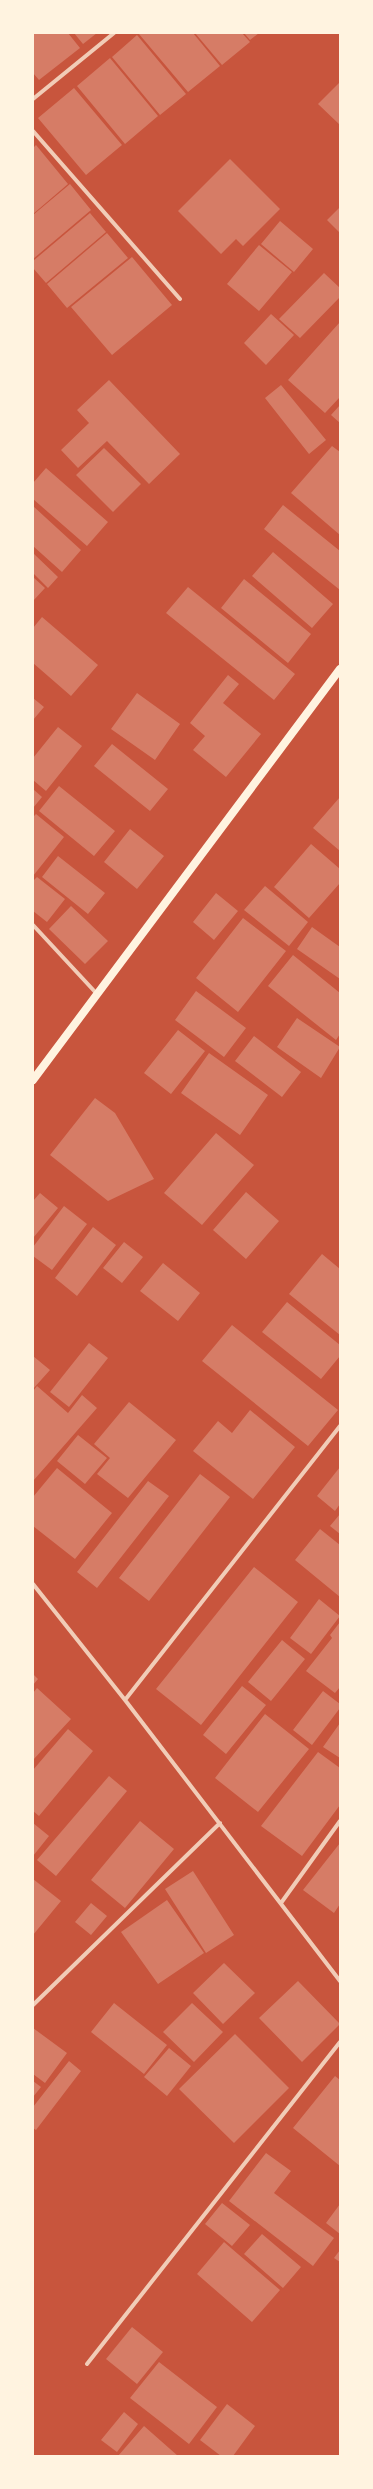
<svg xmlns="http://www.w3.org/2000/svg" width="373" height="2489" font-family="Raleway,sans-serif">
	<rect width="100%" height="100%" fill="#c8553d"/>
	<!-- building -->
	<path fill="#d67c66" d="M33,33H68L80,48L39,80L33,73Z
		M74,33H97L83,44Z
		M140,33H193L220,66L188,92L139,34Z
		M195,33H242L250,42L222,65Z
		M244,33H259L250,40Z
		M137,35L186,94L160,115L112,57Z
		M110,58L158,116L125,144L77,86Z
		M340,82V125L318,104Z
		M74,88L122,145L86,175L38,118Z
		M36,145L68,184L33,214V148Z
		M230,159L280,209L243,246L236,239L221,254L178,211Z
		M70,184L91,210L33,259V215Z
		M340,207V233L327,220Z
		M90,213L106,232L46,283L33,268V261Z
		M280,221L313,249L294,272L261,244Z
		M107,233L128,258L67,308L47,284Z
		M259,245L292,272L259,311L227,284Z
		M132,257L172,305L112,355L71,307Z
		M324,273L340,288V297L300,338L279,319Z
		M271,314L294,335L266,365L244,343Z
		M340,322V397L325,413L288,380Z
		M109,380L180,454L149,484L107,441L78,468L61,450L89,423L77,410Z
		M281,385L326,440L309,454L265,398Z
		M340,405V423L331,415Z
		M332,446L340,452V535L291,493Z
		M104,448L141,484L113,512L76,475Z
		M46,468L108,522L87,546L33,499V483Z
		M283,505L340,551V590L264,529Z
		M33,506L81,550L62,572L33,546Z
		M273,552L333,604L312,628L252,576Z
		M33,553L58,577L48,588L33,573Z
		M33,577L45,588L33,601Z
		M244,579L311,634L288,663L221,608Z
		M188,587L295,674L274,700L166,613Z
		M42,617L98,665L71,696L33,663V628Z
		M228,675L239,684L223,703L261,734L226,777L193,750L205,736L190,723Z
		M137,693L180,724L155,760L111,729Z
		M33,698L44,707L33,720Z
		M58,727L82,746L46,791L33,780V758Z
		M112,744L168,789L150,811L94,766Z
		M59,786L115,831L94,856L39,811Z
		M33,789L42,797L33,808Z
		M340,797V851L313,828Z
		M36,814L64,837L33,876V817Z
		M130,829L164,856L137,889L104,862Z
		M311,844L340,869V883L309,918L274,887Z
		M58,856L105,893L88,914L42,877Z
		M37,877L65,899L47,922L33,911V881Z
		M265,886L308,922L289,946L244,910Z
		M216,893L238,911L214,940L193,922Z
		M71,906L108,941L85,964L49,929Z
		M243,918L286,951L238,1012L196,978Z
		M312,927L340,947V979L297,949Z
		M293,955L340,993V1034L336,1040L268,986Z
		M196,991L246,1028L224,1057L175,1020Z
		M297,1018L340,1047L321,1078L277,1047Z
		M178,1030L205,1051L171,1094L144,1073Z
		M254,1036L301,1072L282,1097L235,1061Z
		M209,1053L268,1095L240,1135L181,1093Z
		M95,1098L115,1113L154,1179L108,1201L50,1155Z
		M216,1133L254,1165L202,1225L164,1193Z
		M246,1192L279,1221L246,1259L213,1230Z
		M40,1193L58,1208L33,1238V1201Z
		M64,1206L87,1224L52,1270L33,1256V1247Z
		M93,1227L116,1245L77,1296L55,1278Z
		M124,1242L143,1257L122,1283L103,1268Z
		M322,1254L340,1269V1335L289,1294Z
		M163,1263L200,1293L178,1321L140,1291Z
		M287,1302L340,1345V1356L321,1379L262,1332Z
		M232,1325L338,1410L308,1446L202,1361Z
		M89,1343L108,1358L69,1407L50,1392Z
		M33,1356L50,1370L33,1389Z
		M37,1386L68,1413L82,1395L97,1408L33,1481V1391Z
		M129,1402L176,1440L128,1498L97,1474L110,1458L94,1444Z
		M250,1410L295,1447L253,1499L193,1451L218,1421L232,1433Z
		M78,1435L107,1458L85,1484L57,1461Z
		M340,1467V1504L335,1511L317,1496Z
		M57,1468L112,1513L75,1559L33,1526V1497Z
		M200,1474L230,1497L149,1601L119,1578Z
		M148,1481L169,1496L97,1588L77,1572Z
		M340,1514V1534L330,1526Z
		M320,1529L340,1545V1597L295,1560Z
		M254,1567L298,1602L201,1725L156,1689Z
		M319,1599L340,1616L311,1654L290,1638Z
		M340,1622V1687L335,1693L306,1671L332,1638L330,1635Z
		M282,1640L305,1659L271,1701L248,1682Z
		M33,1674L38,1679L33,1685Z
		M242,1686L266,1705L226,1754L203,1735Z
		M37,1688L71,1719L33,1760V1693Z
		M323,1691L340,1704V1708L312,1745L293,1730Z
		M265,1714L309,1749L258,1812L215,1778Z
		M340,1723V1758L323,1747Z
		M68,1729L93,1751L39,1816L33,1811V1770Z
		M318,1752L340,1768V1805L302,1856L261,1826Z
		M109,1776L127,1791L56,1876L37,1860Z
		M140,1821L174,1849L125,1908L91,1880Z
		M33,1823L49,1836L33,1856Z
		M340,1843V1904L334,1913L303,1890Z
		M193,1871L234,1935L206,1953L165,1889Z
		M33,1879L61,1901L33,1935Z
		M167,1900L204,1953L158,1984L121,1932Z
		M91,1903L107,1916L91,1935L75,1922Z
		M224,1963L255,1993L223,2024L193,1993Z
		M298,1981L340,2024L302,2062L259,2018Z
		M114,2003L167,2045L144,2074L91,2032Z
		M192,2003L223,2032L194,2062L163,2032Z
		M33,2028L67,2053L45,2083L33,2074Z
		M235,2034L289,2088L234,2143L179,2089Z
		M169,2048L191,2066L167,2096L144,2077Z
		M69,2061L81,2071L36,2130L33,2128V2107Z
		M335,2076L340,2080V2166L293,2128Z
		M33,2081L41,2087L33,2097Z
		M266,2153L291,2171L274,2193L334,2238L313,2266L229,2201Z
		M222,2203L250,2225L232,2246L205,2224Z
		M340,2204V2234L326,2223Z
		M262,2234L301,2267L283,2288L244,2254Z
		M224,2242L280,2290L252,2322L197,2274Z
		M340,2250V2262L334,2258Z
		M132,2327L163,2352L137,2384L106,2359Z
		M159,2362L217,2407L189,2444L130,2398Z
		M227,2404L255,2426L233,2456H221L200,2440Z
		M124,2412L138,2424L117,2452L101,2440Z
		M144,2426L178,2456H118Z"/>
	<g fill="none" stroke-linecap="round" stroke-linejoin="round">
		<!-- minor -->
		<path stroke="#f1ccb7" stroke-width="4" d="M33,99L114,33
			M33,131L180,299
			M33,925L97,994
			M33,1584L125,1700L340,1981
			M125,1700L340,1426
			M281,1903L340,1821
			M33,2005L220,1823
			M87,2364L340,2042"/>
		<!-- secondary -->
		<path stroke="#fff3e0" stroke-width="8" d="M33,1080L340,669"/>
	</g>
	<!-- border -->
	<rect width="373" height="2489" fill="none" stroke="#fff3e0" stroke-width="68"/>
</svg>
